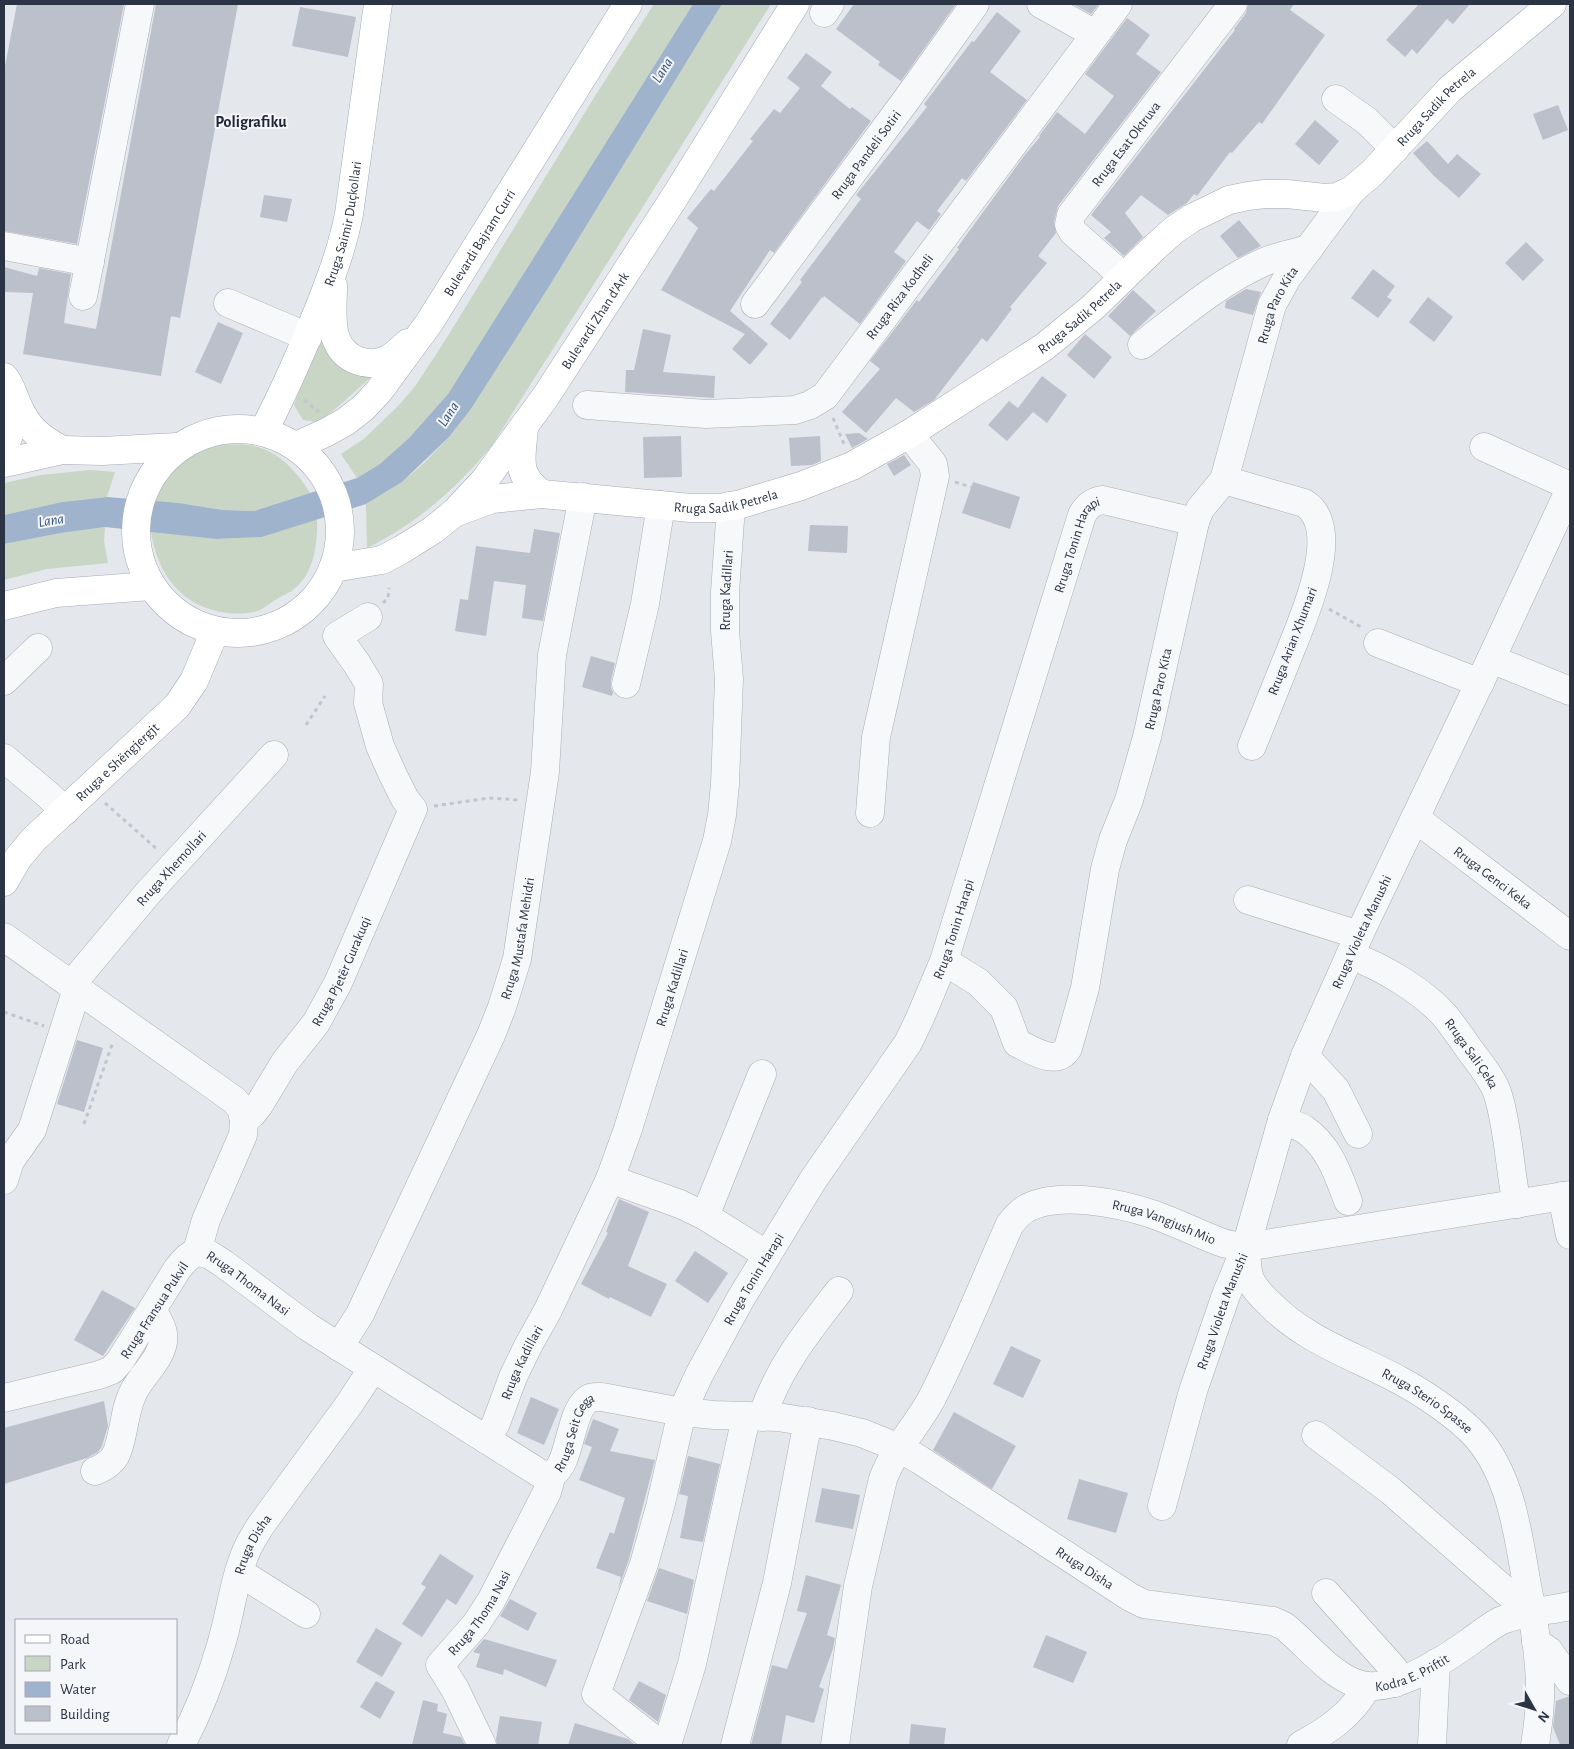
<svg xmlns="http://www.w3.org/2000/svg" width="1574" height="1749" font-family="'Alegreya Sans',sans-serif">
	<rect width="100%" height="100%" fill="#e4e7ec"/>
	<!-- green -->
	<path fill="#c9d6c5" d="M654,4H693L448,394L409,438L381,464L357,478L341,454L365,438L400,404L416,385L446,339L595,96Z
		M722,4H771L491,447C454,490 418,523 367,548L366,504L402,482L424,463L449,437L471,409L550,285Z
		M325,326L378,371L333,411L317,422L303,420L294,405L308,365Z
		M225,444C233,445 242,444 249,445C277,449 296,470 310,493L254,511L223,510L179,503L155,502C163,478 178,459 202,449C209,446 218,446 225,444Z
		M90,470L115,472L107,497L62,502L4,515V483L41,475Z
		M317,519C318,542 314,574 294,589C290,593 283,595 277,599C271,602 265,608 258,611C249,614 237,614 228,613C182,608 157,574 151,531L216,539L262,537Z
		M105,527L104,541L108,563L47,569L4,580V544L61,533Z"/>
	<!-- water -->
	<path fill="#9fb4cc" d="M693,4H722L550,285L471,409L449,437L402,482L366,504L262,537L216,539L105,527L61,533L4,544V515L62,502L107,497L179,503L223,510L254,511L357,478L380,464L409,438L448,394Z"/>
	<!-- building -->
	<path fill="#bbc0ca" d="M17,4H124L77,244L4,231V71Z
		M156,4H238L180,318L171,316L161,376L23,354L33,293L4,292V267L37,276L39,268L71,274L64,323L96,329Z
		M854,4H956L901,81L878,65L880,62L836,29Z
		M1073,4H1099L1091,14Z
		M1248,4H1294L1290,10L1325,35L1262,124L1259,122L1232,153L1230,152L1197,196L1194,194L1187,203L1168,215L1141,195L1125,213L1143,237L1124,256L1104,238L1111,232L1091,215L1235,30L1234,29L1246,13Z
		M1419,4H1470L1453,24L1447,19L1417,54L1412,49L1405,57L1386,40Z
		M300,7L356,17L348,57L292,46Z
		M997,12L1021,31L990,72L1027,100L966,181L962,178L937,211L941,214L929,230L917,221L894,252L906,261L860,324L824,296L823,298L822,297L790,340L770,324L802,282L800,280L861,199L856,195L927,107L924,104L972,41L974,42Z
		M1127,18L1150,35L1136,54L1161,72L1058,206L1054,222L1056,233L1038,256L1047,263L1010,307L1012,309L987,342L982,338L934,400L914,412L896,398L866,433L842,412L880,369L870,361L917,300L919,302L959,249L957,248L1024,156L1040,137L1039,136L1057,112L1085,134L1114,96L1085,74Z
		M806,53L832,72L821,86L850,109L852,107L871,121L774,253L770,250L730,311L768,344L750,365L732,349L745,334L661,290L698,228L687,218L711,189L714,191L753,141L750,139L774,109L780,113L800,88L787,78Z
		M1558,105L1568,130L1543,140L1533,114Z
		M1315,120L1339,141L1319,165L1295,144Z
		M1427,141L1448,164L1457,154L1481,174L1459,198L1434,176L1413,153Z
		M264,195L292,199L287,222L260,217Z
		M1239,220L1261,246L1238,258L1220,236Z
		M1526,242L1544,260L1523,281L1505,263Z
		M1373,269L1395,286L1387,297L1392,300L1378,318L1351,298Z
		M1246,289L1261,292L1253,315L1225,308L1226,301Z
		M1133,290L1156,311L1130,336L1108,316Z
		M1428,297L1453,317L1434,342L1409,322Z
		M218,322L243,333L221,384L195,372Z
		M643,329L671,335L663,372L715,376L714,398L625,392L626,370H634Z
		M1085,334L1112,357L1094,379L1067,355Z
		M1042,376L1067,395L1047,423L1033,412L1007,441L988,425L1009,401L1018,408Z
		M859,433L868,439L852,448L845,434Z
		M681,436L682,477L644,478L643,437Z
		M820,436L821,461L812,465L791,466L789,438Z
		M904,455L911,465L894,476L887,464Z
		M973,482L1020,497L1010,529L962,513Z
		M810,525L848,526L847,553L808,551Z
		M534,529L560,533L543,621L522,618L526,585L494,581L486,636L455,631L460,599L468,600L476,546L530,553Z
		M591,656L615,663L611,681V688L613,692L612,696L582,687Z
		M77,1040L103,1048L84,1112L57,1104Z
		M619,1199L649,1212L628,1266L667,1284L651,1317L610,1297L609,1299L581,1284L608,1233L606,1232Z
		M695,1251L728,1273L708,1303L675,1281Z
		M102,1290L135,1308L103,1356L74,1340Z
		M1011,1346L1041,1360L1023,1398L993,1384Z
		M531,1397L559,1409L544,1445L517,1433Z
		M104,1401L108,1426L102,1446L98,1452L87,1458L4,1484V1428Z
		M954,1412L1016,1446L992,1489L933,1450Z
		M593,1419L619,1429L610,1451L655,1460L629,1559L618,1590L621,1577L596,1568L610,1532L614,1534L625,1498L579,1480L592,1447L584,1444Z
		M688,1456L720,1464L703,1542L680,1538L688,1496L679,1494Z
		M1079,1479L1128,1493L1116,1533L1067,1519Z
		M822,1488L860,1495L853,1529L815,1522Z
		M440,1554L474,1576L456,1605L447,1599L422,1637L402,1624L426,1587L421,1584Z
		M659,1568L694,1580L687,1614L647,1601Z
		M806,1575L841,1585L827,1635L835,1638L833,1649L819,1687L824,1689L814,1723L786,1715L781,1745H751L772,1665L787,1669L807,1613L797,1611Z
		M510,1599L537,1613L528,1631L500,1616Z
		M376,1628L402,1643L382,1677L356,1662Z
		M1046,1635L1087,1652L1073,1683L1033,1667Z
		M484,1639L557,1660L546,1687L504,1669L503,1675L476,1667L480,1654L473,1652Z
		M376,1681L395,1692L380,1719L360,1707Z
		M639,1681L666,1695L658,1722L629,1700Z
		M1570,1696V1745H1560L1553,1727L1556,1701Z
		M423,1700L438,1704L437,1711L447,1714L443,1733L461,1737L465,1745H412Z
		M500,1716L542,1722L538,1745H497L496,1739Z
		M575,1723L628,1739L635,1745H568Z
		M911,1724L946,1728L944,1745H909Z"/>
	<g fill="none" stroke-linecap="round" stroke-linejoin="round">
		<!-- minor casing -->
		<g stroke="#a9aeb7" stroke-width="29">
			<g id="minor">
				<path d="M1041,4L1095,34"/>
				<path d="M824,13L830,4"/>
				<path d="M1336,99L1367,121L1395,149"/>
				<path d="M4,246L90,262"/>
				<path id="s1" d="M1124,277L1073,232L1069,225L1071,215L1233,4"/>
				<path d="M83,296L140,4"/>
				<path d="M228,303L308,337"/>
				<path id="s2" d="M755,304L907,99L975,4"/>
				<path d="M1142,345C1181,315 1219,282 1264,262C1278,256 1294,253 1309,249"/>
				<path id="s3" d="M587,405L706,414L795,410L810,405L825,396L1118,4"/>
				<path d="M1484,447L1570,486"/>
				<path d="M1224,480L1304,503C1347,529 1298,630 1285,664C1274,691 1263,719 1252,746"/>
				<path d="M1378,643L1480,683"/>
				<path d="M1491,659L1570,691"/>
				<path d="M4,681L38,648"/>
				<path d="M626,684L645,604L661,505"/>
				<path d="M4,758L47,794L65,811"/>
				<path d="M870,813L876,737L935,476L933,464L909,434"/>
				<path id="s4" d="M1415,818L1570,936"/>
				<path d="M1248,900L1359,935"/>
				<path d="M4,937L234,1100L241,1108L244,1120L243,1135L206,1220L197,1251L187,1258L178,1268L120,1361L112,1370L99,1375L4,1398"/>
				<path id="s5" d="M1350,955C1382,967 1422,990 1445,1016C1455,1028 1463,1041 1472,1053C1481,1065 1494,1081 1498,1095C1509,1131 1509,1167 1517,1204"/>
				<path id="s6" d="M944,961L978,982L1004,1008L1017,1043C1032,1050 1056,1067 1068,1048L1085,988L1105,869L1113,840L1129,800L1147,737L1195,522L1200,509L1224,480L1272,305L1287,278L1352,190"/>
				<path id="s7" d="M71,985L148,893L274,755"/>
				<path d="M1305,1056L1336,1090L1358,1134"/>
				<path id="s8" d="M244,1120L252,1114L259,1105L285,1062L316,1023L338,983L413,809L405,799L393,775L380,746L368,703L369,684L357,664L337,636L368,617"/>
				<path d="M1282,1120C1289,1123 1297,1125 1304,1129C1329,1146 1338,1174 1348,1201"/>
				<path d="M610,1179L680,1204L705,1216L767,1255"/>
				<path d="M4,1180L10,1161L32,1130L77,989"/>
				<path d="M1562,1196L1570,1235"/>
				<path d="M705,1216L762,1074"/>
				<path id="s9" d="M1246,1247C1247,1259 1246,1271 1251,1281C1255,1290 1263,1297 1270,1304C1306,1341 1355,1356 1399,1380C1422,1392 1459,1417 1476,1436C1510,1474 1518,1532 1526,1580C1533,1615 1539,1650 1540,1685C1541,1705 1538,1726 1535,1745"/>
				<path id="s10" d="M197,1251L210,1255L224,1264L308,1327L541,1474C545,1475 549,1475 553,1473C570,1465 570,1412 587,1400C591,1396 596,1397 602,1397L682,1412L714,1415L778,1417L833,1426L862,1433L899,1448L920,1460L1130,1597L1144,1604L1273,1621L1284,1626C1307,1644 1327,1672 1355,1683C1389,1697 1441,1662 1468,1643C1479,1635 1489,1627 1500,1621C1520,1612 1548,1611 1570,1606"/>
				<path id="s11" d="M339,1347L360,1314L491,1035L502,1007L517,959L545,772L552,655L583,497"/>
				<path d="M762,1417C778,1368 808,1331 839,1291"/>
				<path d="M1316,1435L1391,1491L1532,1614"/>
				<path id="s12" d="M487,1440L496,1423L513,1377L528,1346L548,1310L610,1179L628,1129L717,841L722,815L725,784L729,679L725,631V592L731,506"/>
				<path d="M95,1471C105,1467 113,1462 117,1452C125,1431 124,1408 135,1389C144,1373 160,1360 163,1342C165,1330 158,1320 152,1310"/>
				<path id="s13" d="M1162,1506L1193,1391L1226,1295L1246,1247L1282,1120L1305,1056L1359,935L1491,659L1570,489"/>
				<path d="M239,1572L306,1614"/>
				<path d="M1326,1593L1394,1669L1395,1683"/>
				<path d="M1536,1642L1549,1651L1570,1681"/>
				<path id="s14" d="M181,1745C198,1713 211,1680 221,1645C231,1612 234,1576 249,1545C253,1538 257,1531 261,1525L350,1403L373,1368"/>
				<path id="s15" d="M482,1745L455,1689L440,1665L476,1624L491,1601L547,1492L552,1474"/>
				<path id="s16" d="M661,1745L596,1694L644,1564L660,1507L682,1412L699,1375L741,1298L813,1180L908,1043L920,1018L944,961L1082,515C1087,506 1093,501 1103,500L1195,522"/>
				<path d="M667,1745L692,1664L746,1417"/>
				<path d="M735,1745L777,1583L808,1421"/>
				<path id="s17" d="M835,1745L858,1586L883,1479C894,1449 917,1426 932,1398C961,1341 984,1282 1010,1224C1015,1218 1020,1212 1027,1208C1059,1191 1119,1203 1152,1214C1175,1222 1197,1233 1220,1242C1228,1245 1237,1246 1246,1247L1570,1195"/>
				<path d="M1301,1745C1329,1730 1351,1715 1367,1687"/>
				<path d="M1432,1745L1436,1663"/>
			</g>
		</g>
		<!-- major casing -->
		<g stroke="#a3abb8" stroke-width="29">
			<g id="major">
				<path d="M333,286C333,302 330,327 337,341C345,360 368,368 386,360C395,356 401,349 408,343"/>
				<path d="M4,377C11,385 13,395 18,406C28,429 40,438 62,450"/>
				<path d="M524,427C522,458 514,474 542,494"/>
				<circle cx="238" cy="531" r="102"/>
				<path id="s18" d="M264,430C286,388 304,346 322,301C333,272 343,245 349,214L378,4"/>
				<path id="s19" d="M296,446L325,433L345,422L363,408L379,391L429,323L628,4"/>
				<path d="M4,448L12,427L17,404"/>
				<path d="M4,463L62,450L102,451L177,447"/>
				<path id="s20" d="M454,513L492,499L542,494L691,508H720L741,504L801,486L852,466L909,434L1044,347L1092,308L1155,247L1174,230L1192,218L1229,200L1248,196L1265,194H1287L1325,198L1337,197L1352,190L1372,173L1450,89L1552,4"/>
				<path id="s21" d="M333,568L382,560L401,550L433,530L454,513L484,481L546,396L674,198L795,4"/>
				<path d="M4,606L56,593L151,586"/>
				<path id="s22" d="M4,882L18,858L34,839L177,706L194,681L215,631"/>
			</g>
		</g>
		<!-- path -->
		<path stroke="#c2c5cb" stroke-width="3" stroke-dasharray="4 4" stroke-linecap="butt" d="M304,400L319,412
			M833,418L844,444
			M955,482L971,487
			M383,603L388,598L389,588
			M1329,609L1363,628
			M306,725L325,696
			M105,803L158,850
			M434,806L489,798L519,800
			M4,1012L44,1026
			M84,1124L113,1042"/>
		<!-- minor -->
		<use href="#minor" stroke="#f7f8fa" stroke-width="28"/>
		<!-- major -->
		<use href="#major" stroke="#fff" stroke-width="28"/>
	</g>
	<g text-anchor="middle" stroke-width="4" stroke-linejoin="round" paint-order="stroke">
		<!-- street labels -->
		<g font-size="14" fill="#2b3445" stroke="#f4f6f9">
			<text dy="5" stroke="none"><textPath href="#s20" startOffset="1116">Rruga Sadik Petrela</textPath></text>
			<text dy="5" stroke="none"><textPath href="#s1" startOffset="176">Rruga Esat Oktruva</textPath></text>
			<text dy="5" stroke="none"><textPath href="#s2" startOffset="186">Rruga Pandeli Sotiri</textPath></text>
			<text dy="5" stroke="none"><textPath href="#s18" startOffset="222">Rruga Saimir Duçkollari</textPath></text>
			<text dy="5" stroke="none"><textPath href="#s19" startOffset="280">Bulevardi Bajram Curri</textPath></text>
			<text dy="5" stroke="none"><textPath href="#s3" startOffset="366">Rruga Riza Kodheli</textPath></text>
			<text dy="5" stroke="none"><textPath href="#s6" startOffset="948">Rruga Paro Kita</textPath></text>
			<text dy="5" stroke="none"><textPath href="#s20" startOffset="681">Rruga Sadik Petrela</textPath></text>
			<text dy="5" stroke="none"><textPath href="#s21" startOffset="375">Bulevardi Zhan d'Ark</textPath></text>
			<text dy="5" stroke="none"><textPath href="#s20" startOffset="276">Rruga Sadik Petrela</textPath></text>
			<text dy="5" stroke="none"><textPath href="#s16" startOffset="1339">Rruga Tonin Harapi</textPath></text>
			<text dy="5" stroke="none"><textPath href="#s12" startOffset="895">Rruga Kadillari</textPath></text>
			<text transform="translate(1292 641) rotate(-69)" y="5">Rruga Arian Xhumari</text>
			<text dy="5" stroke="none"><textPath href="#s6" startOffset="542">Rruga Paro Kita</textPath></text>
			<text dy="5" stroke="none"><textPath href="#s22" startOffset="166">Rruga e Shëngjergjt</textPath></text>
			<text dy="5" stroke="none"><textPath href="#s7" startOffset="154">Rruga Xhemollari</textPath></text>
			<text dy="5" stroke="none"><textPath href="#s4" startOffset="98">Rruga Genci Keka</textPath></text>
			<text dy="5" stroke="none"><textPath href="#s16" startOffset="934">Rruga Tonin Harapi</textPath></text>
			<text dy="5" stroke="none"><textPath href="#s13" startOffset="609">Rruga Violeta Manushi</textPath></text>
			<text dy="5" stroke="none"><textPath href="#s11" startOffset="448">Rruga Mustafa Mehidri</textPath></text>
			<text dy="5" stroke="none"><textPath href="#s8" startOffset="179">Rruga Pjetër Gurakuqi</textPath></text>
			<text dy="5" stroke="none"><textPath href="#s12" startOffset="490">Rruga Kadillari</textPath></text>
			<text dy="5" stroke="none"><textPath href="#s5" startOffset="160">Rruga Sali Çeka</textPath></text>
			<text dy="5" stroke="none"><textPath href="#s17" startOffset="721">Rruga Vangjush Mio</textPath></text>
			<text dy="5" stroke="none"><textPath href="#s16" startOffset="529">Rruga Tonin Harapi</textPath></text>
			<text dy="5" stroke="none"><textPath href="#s10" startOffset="61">Rruga Thoma Nasi</textPath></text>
			<text transform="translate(154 1310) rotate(-57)" y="5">Rruga Fransua Pukvil</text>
			<text dy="5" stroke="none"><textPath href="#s13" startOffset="204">Rruga Violeta Manushi</textPath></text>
			<text dy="5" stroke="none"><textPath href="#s12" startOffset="85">Rruga Kadillari</textPath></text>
			<text dy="5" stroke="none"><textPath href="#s9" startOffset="250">Rruga Sterio Spasse</textPath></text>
			<text dy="5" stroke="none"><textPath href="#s10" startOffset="470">Rruga Seit Gega</textPath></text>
			<text dy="5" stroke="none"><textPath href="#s14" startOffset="214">Rruga Disha</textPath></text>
			<text dy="5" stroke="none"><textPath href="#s10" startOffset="1045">Rruga Disha</textPath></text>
			<text dy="5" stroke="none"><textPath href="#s15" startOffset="156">Rruga Thoma Nasi</textPath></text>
			<text dy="5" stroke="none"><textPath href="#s10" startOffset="1408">Kodra E. Priftit</textPath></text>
		</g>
		<!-- water labels -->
		<g font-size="15" font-style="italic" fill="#34527a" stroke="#f4f6f9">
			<text transform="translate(662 70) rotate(-58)" y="5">Lana</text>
			<text transform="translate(448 414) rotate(-57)" y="5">Lana</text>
			<text transform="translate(51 520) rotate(-9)" y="5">Lana</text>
		</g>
		<!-- quarter labels -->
		<g font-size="16" font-weight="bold" fill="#1d2536" stroke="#f4f6f9">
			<text x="251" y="127">Poligrafiku</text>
		</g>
	</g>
	<!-- border -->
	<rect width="1574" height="1749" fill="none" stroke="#2b3445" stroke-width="10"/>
	<!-- legend -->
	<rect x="15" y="1619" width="162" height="115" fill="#f4f6f9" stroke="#a4a8b1"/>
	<rect x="25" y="1635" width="25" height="8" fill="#ffffff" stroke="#a4a8b1"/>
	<text x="60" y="1644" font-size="15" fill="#2b3445">Road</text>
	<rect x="25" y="1656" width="25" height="15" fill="#c9d6c5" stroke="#a4a8b1"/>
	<text x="60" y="1669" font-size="15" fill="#2b3445">Park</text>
	<rect x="25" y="1682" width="25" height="15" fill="#9fb4cc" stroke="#a4a8b1"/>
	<text x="60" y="1694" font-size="15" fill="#2b3445">Water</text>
	<rect x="25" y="1706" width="25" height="15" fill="#bbc0ca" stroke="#a4a8b1"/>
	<text x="60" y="1719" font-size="15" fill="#2b3445">Building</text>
	<!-- north arrow -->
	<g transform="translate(1534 1709) rotate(129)" stroke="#f4f6f9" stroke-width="4" paint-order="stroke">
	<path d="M0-4L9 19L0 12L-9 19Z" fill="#2b3445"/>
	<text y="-8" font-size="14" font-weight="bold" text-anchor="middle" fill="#2b3445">N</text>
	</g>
</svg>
